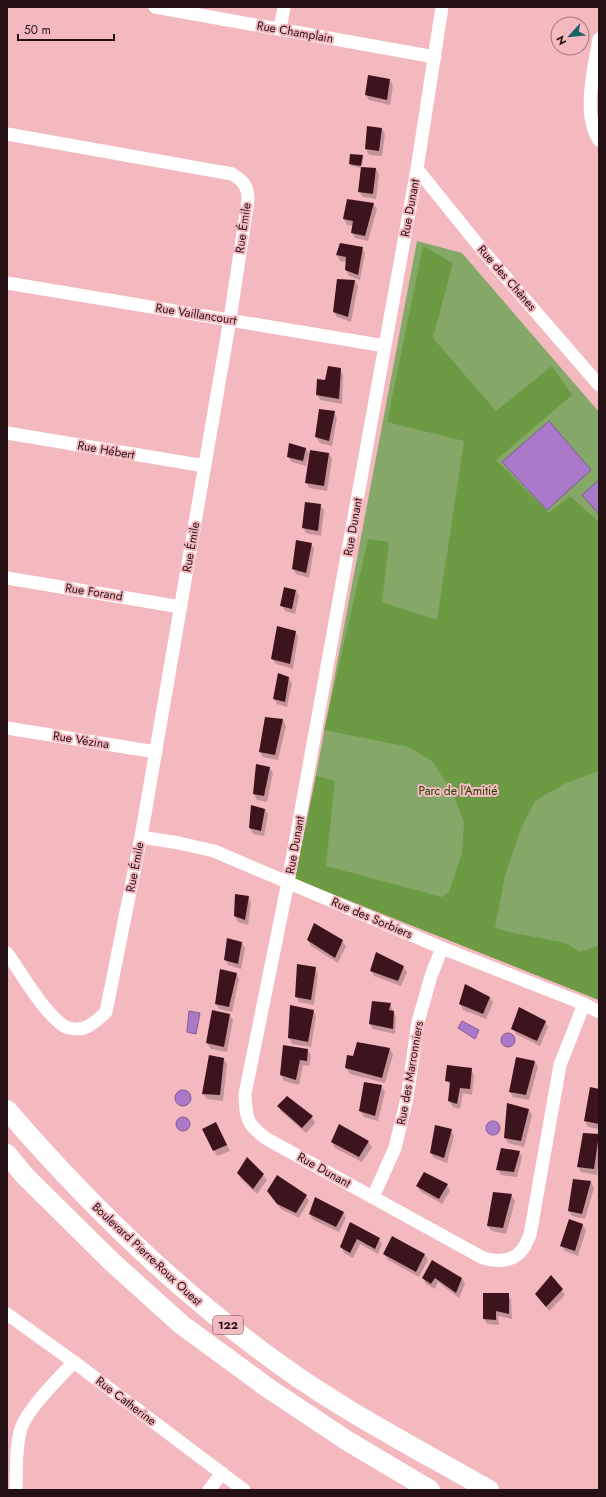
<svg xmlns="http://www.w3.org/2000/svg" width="606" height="1497" font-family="Jost,sans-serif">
	<rect width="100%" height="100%" fill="#f3b9bf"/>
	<!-- green -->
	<path fill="#85a868" d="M417,241L462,253L599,412V1000L295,879L316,775Z"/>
	<!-- forest -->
	<path fill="#6d9b44" d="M423,246L453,263L433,338L496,411L552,366L572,395L496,460L549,513L570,496L599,522V771L566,783L535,801L521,829L505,875L495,928L514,933L566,943L579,952L599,946V1000L295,879L316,776L335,781L326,866L442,897L449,892L462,853L464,823L454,796L433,762L409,747L324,730L368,539L389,542L382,602L437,620L464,441L387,422Z"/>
	<!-- water -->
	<path fill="#ab79c9" stroke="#835a93" d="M549,421L591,470L547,510L502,462Z
		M599,480V514L582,495Z
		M189,1011L200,1013L196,1034L187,1032Z
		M462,1021L479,1030L475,1039L458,1028Z
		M501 1040a7 7 0 1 1 14 0a7 7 0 1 1-14 0Z
		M175 1098a8 8 0 1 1 16 0a8 8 0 1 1-16 0Z
		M176 1124a7 7 0 1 1 14 0a7 7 0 1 1-14 0Z
		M486 1128a7 7 0 1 1 14 0a7 7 0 1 1-14 0Z"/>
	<!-- shadow -->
	<path fill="#0003" d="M369,77L390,80L393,86L390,105L369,100L366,95Z
		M368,127L382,129L385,134L382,156L369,155L366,149Z
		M362,156L363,159L362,166L360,161L358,162L361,168L351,166L350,164Z
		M376,169L379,174L376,199L363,197L359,192Z
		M348,200L373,204L377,209L368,241L355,238L352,232L353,226L347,225L344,219Z
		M340,244L362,248L365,253L360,280L349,276L346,270L347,262L340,261L337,255Z
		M338,280L355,281L358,286L351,322L337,317L334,312Z
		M340,369L343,375L342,404L320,400L317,394L326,381Z
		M334,412L337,418L332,446L320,443L316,437Z
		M306,448L310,456L329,453L332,459L327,491L309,488L306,482L310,457H308L306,466L292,462L288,457Z
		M320,505L324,510L321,536L306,533L303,527Z
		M311,544L314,549L309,578L296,574L293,569Z
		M296,590L299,596L295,614L285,611L282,605Z
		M295,631L298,637L293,669L276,664L272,659Z
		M289,678L292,684L287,707L277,704L274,699Z
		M265,718L283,720L286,726L278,760L263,757L260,752Z
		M270,768L273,773L267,802L257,800L254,794Z
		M265,809L268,815L264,836L253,834L250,828Z
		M248,897L251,902L248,925L238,922L235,916Z
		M308,940L342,941L346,946L338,963L311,946Z
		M242,943L245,948L241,969L228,965L225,959Z
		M403,967L407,972L401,986L374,976L371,971Z
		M315,968L318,974L314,1005L299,1002L296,996Z
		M236,973L239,979L232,1012L219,1009L216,1004Z
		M490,997L493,1003L486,1019L463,1010L460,1004Z
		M390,1004L396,1017L395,1034L373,1029L370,1024Z
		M313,1010L316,1016L311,1047L292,1044L289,1038Z
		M229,1014L233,1020L227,1052L211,1049L207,1043Z
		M545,1021L548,1027L540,1046L516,1034L513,1029Z
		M390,1049L393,1055L385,1083L350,1074L346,1068L353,1057Z
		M308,1050L311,1056L309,1066L303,1065L299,1085L284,1081L281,1075Z
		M224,1059L227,1064L223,1101L207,1099L203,1094Z
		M535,1062L538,1067L529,1100L513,1097L510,1092Z
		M471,1069L474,1075L472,1095L463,1093L460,1109L453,1107L449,1101L451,1086L446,1080Z
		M381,1086L385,1092L378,1121L364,1117L360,1111Z
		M599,1090V1129L588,1127L585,1121Z
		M287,1097L312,1117L315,1123L306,1133L281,1111L278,1106Z
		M529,1110L532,1115L524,1147L508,1143L505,1138Z
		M203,1129H219L230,1151L217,1156Z
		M451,1130L454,1136L447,1163L434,1158L431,1153Z
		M584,1134L599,1135V1160L597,1175L581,1172L578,1167Z
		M332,1142H368L372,1147L362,1162L335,1148Z
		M519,1152L522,1157L517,1177L501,1175L498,1170Z
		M238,1173L263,1175L267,1180L257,1194L241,1179Z
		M574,1180L591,1182L594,1188L585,1219L572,1216L569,1211Z
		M447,1185L450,1191L442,1204L420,1191L417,1186Z
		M268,1191L306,1196L309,1201L299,1218L281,1209Z
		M511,1195L515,1201L506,1234L492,1231L488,1226Z
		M343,1212L346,1218L339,1232L313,1220L310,1214Z
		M351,1224L379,1239L382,1244L378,1254L360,1244L353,1258L344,1253L341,1247Z
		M583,1225L586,1230L578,1256L565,1251L561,1246Z
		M392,1237L425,1255L428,1260L419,1277L388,1260L384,1254Z
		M432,1261L462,1279L465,1284L459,1298L438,1282L435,1289L426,1284L423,1278Z
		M562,1290L565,1295L549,1311L540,1299Z
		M508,1294L511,1300L512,1319L498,1316L499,1325L487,1324L484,1318Z"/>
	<!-- building -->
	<path fill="#3e141c" d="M368,75L390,79L387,100L365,95Z
		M367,126L382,128L379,151L365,149Z
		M350,154L363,155L361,166L349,164Z
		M361,167L376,168L373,194L358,192Z
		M347,199L374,203L365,236L351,233L353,221L343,219Z
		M340,243L363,247L358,275L345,270L346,257L336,255Z
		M337,279L355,280L348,317L333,312Z
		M328,366L341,368L339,399L316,395L317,379L325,380Z
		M319,409L335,411L329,441L315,437Z
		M289,443L306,448L303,461L287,457Z
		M310,450L329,453L324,486L305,483Z
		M305,502L321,504L318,531L302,528Z
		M296,540L312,543L306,573L292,569Z
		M284,587L296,590L292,609L280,606Z
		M277,626L296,631L290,664L271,659Z
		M278,673L289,677L285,702L273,699Z
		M265,717L283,719L275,755L259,752Z
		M256,764L270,767L264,796L253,794Z
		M251,805L265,809L261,831L249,828Z
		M235,894L249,896L245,920L234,916Z
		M314,923L343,940L335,958L307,940Z
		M227,938L242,942L238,964L224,960Z
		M376,952L404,966L398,981L370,971Z
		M297,964L316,967L311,1000L295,997Z
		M220,969L237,973L229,1007L215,1004Z
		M465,984L490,997L483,1014L459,1004Z
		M372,1001L391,1003L389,1010L394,1011L393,1029L369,1024Z
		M290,1005L314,1010L308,1042L288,1038Z
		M519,1007L546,1021L537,1041L511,1029Z
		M212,1010L230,1014L224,1047L206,1043Z
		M357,1042L390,1048L382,1078L345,1068L347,1055L353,1056Z
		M283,1045L308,1049L307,1061L300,1060L296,1080L280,1075Z
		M209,1055L224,1058L220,1095L202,1094Z
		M516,1057L535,1061L526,1095L509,1092Z
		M447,1065L472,1068L470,1089L460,1088L457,1104L448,1101L450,1082L445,1081Z
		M364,1082L382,1085L375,1116L359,1111Z
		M590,1087L599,1089V1124L584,1121Z
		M287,1096L313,1116L302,1128L277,1106Z
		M507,1103L529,1109L521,1141L504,1138Z
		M216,1122L227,1145L213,1151L202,1129Z
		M339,1124L369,1141L359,1157L331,1142Z
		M435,1125L452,1129L444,1158L430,1153Z
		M583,1133L599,1134L594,1169L577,1167Z
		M501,1148L520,1151L514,1172L496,1170Z
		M247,1157L264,1174L253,1189L237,1173Z
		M424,1172L448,1184L439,1199L416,1186Z
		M277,1175L307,1195L296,1213L277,1204L267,1191Z
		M573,1179L591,1181L582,1214L568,1211Z
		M493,1192L512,1194L503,1228L487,1226Z
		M315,1197L344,1212L336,1227L309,1214Z
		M569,1219L583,1224L575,1251L560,1246Z
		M350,1222L380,1238L375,1249L357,1239L350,1253L340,1247Z
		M392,1236L425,1254L416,1272L383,1254Z
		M432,1260L462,1278L456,1293L435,1278L431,1284L422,1278Z
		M551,1275L563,1289L546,1307L535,1294Z
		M483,1293H509V1314L496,1311V1320L483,1319Z"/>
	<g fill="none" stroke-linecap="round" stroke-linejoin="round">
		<!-- minor -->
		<path stroke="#fff" stroke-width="13" d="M155,7L435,57
			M442,7L417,169L288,882L245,1094C246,1118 246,1124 267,1139L483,1258C496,1262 513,1262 522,1250C526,1246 527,1240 530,1235L560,1065L584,1004
			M280,29L284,7
			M599,39C594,67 582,115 599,140
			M7,134L232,174C243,181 248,185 248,200L230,319L141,837L106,1012C100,1018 93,1025 84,1028C78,1030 66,1029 61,1024C41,1008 22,974 7,953
			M417,169L484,252L599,385
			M7,283L385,346
			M7,433L205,466
			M7,578L181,607
			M7,728L156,752
			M141,837L179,843L214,851L442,948L584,1004L599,1012
			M373,1197L395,1148L407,1098L418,1022L431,976L442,948
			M7,1314L74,1362L244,1490
			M16,1490C17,1471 15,1451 20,1432C24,1412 59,1378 74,1362
			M209,1490L222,1473"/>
		<!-- primary -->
		<path stroke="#fff" stroke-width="20" d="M7,1110C89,1205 177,1291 279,1364C345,1412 418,1449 489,1490
			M7,1154L24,1175L112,1262L182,1325L268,1388L346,1440L430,1490"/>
	</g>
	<g text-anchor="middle" stroke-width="4" stroke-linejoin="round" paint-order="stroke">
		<!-- shield labels -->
		<rect fill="#f3b9bf" stroke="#634347" stroke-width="1" x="213" y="1316" width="30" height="18" rx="3"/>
		<g font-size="11" font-weight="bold" fill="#251114">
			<text x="228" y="1329">122</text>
		</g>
		<!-- street labels -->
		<g font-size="12" fill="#251114" stroke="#f3b9bf">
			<text transform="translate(295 32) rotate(10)" y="4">Rue Champlain</text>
			<text transform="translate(410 208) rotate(-80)" y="4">Rue Dunant</text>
			<text transform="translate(243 228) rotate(-82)" y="4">Rue Émile</text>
			<text transform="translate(507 278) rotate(49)" y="4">Rue des Chênes</text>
			<text transform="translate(196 314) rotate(9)" y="4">Rue Vaillancourt</text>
			<text transform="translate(106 450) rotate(10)" y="4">Rue Hébert</text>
			<text transform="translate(353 527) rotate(-80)" y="4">Rue Dunant</text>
			<text transform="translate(191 547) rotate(-80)" y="4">Rue Émile</text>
			<text transform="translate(94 592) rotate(9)" y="4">Rue Forand</text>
			<text transform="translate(81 740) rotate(9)" y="4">Rue Vézina</text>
			<text transform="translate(295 845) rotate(-80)" y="4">Rue Dunant</text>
			<text transform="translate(135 867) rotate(-79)" y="4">Rue Émile</text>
			<text transform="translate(372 918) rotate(23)" y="4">Rue des Sorbiers</text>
			<text transform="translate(410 1073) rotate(-80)" y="4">Rue des Marronniers</text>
			<text transform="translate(324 1170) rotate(29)" y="4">Rue Dunant</text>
			<text transform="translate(147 1254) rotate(43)" y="4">Boulevard Pierre-Roux Ouest</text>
			<text transform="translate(126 1401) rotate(37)" y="4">Rue Catherine</text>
		</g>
		<!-- park labels -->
		<g font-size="12" fill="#264302" stroke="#f3b9bf">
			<text x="458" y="795">Parc de l'Amitié</text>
		</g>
	</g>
	<!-- border -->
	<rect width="606" height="1497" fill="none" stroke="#251114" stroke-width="16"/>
	<!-- north arrow -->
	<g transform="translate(570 36) rotate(243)"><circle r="19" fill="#f3b9bf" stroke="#a1767b"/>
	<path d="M0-3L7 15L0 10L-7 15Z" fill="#166562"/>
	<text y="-6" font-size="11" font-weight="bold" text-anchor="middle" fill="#251114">N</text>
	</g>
	<!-- scale -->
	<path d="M18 34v6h96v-6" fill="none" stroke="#251114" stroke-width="2"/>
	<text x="24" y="34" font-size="12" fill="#251114" stroke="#f3b9bf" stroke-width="3" paint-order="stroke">50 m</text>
</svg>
